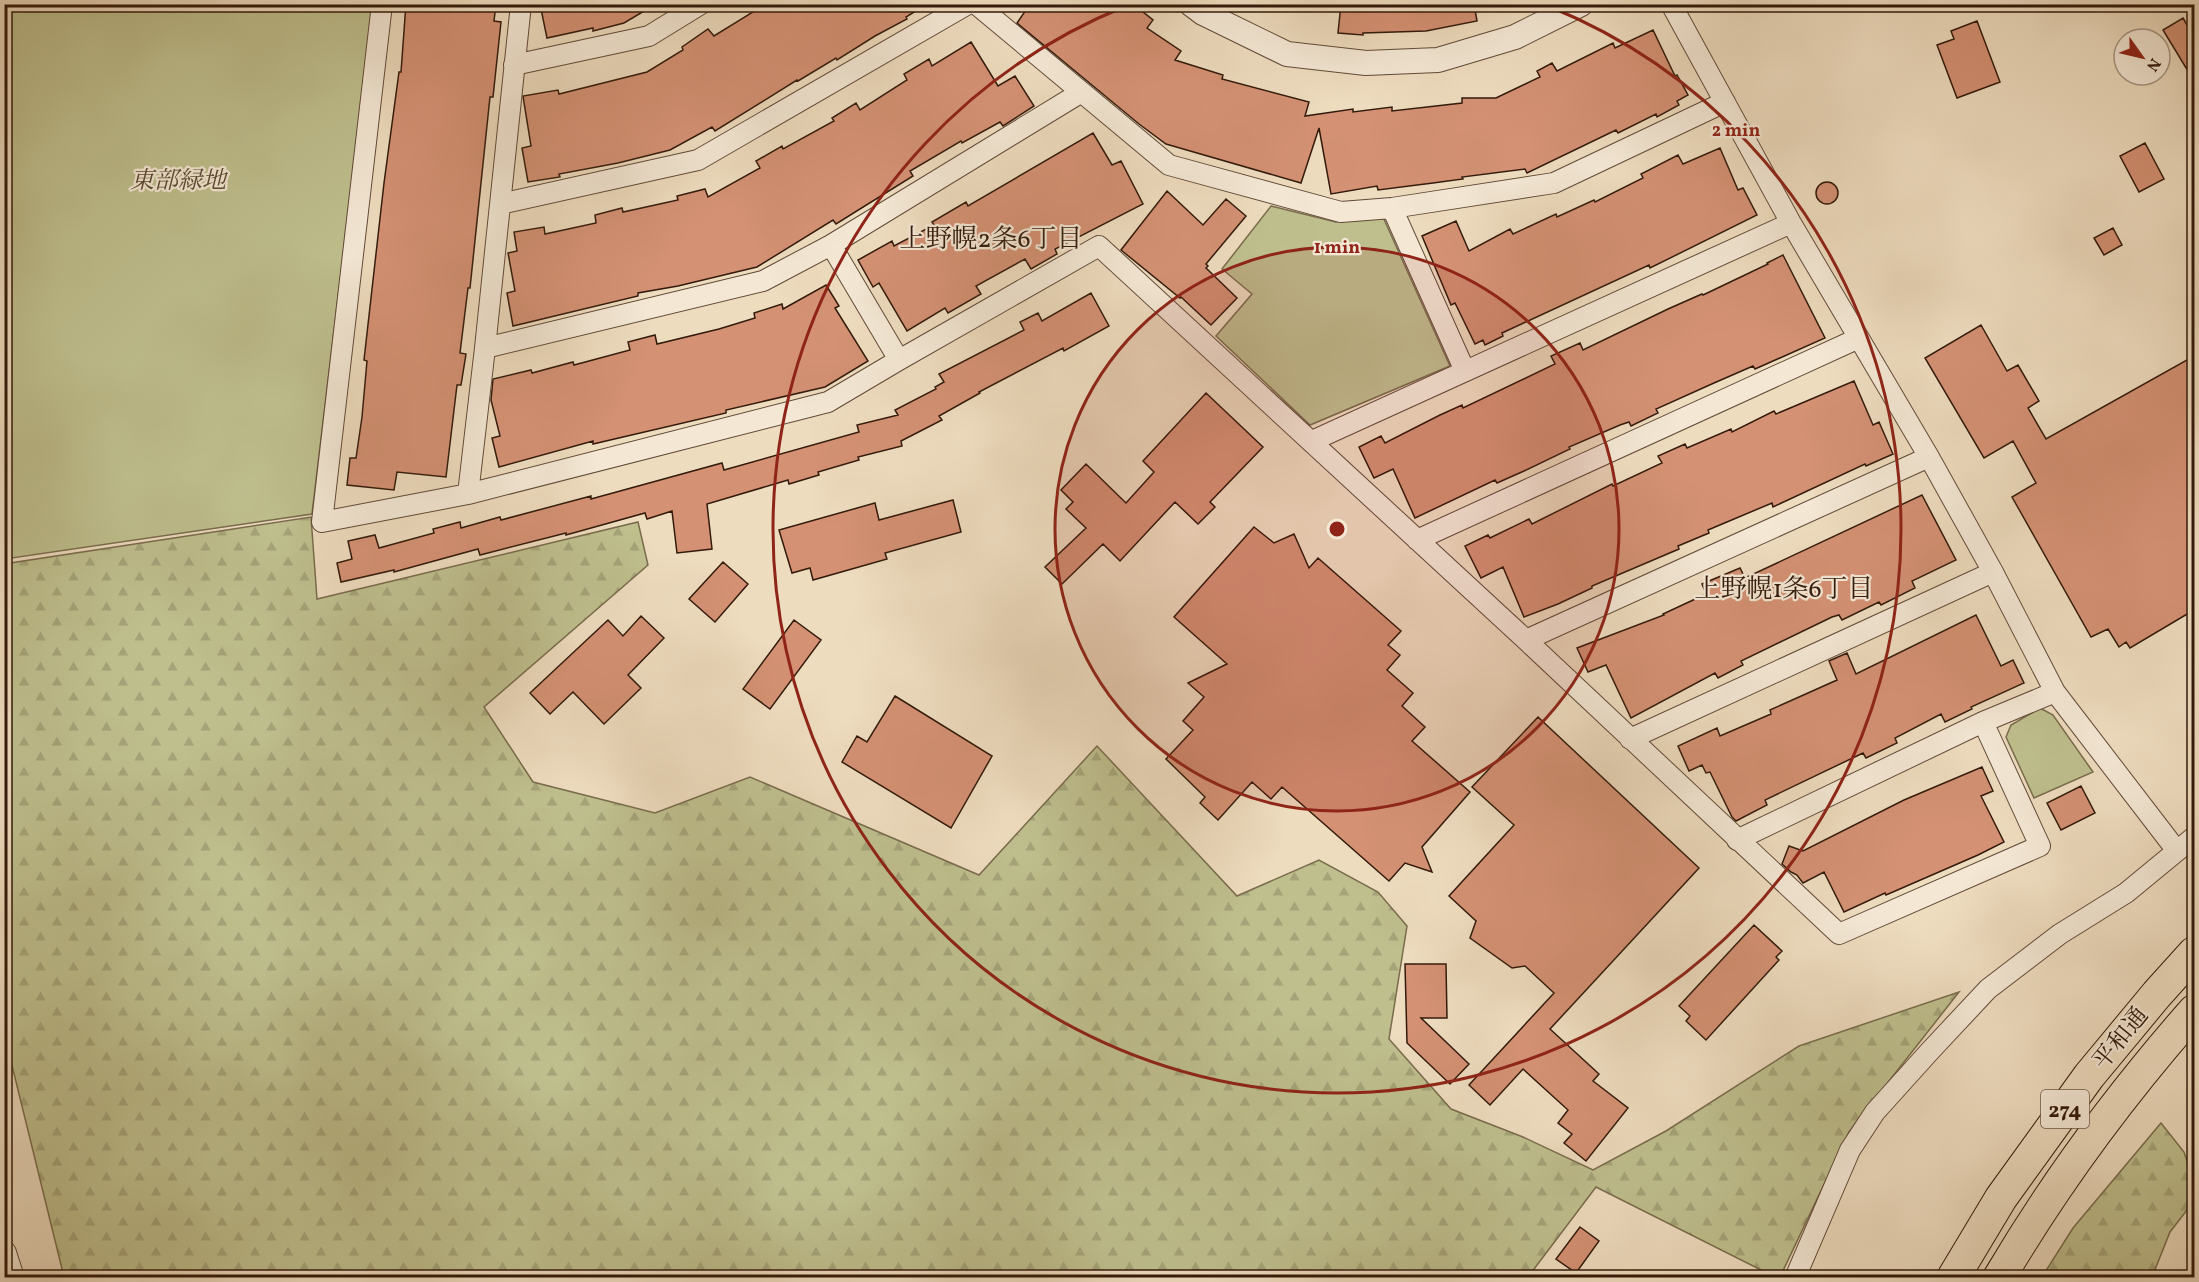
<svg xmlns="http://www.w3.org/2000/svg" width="2199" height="1282" font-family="Vollkorn,'Noto Serif JP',serif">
	<defs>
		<pattern id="forest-firs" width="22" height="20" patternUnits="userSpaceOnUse" patternTransform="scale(1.5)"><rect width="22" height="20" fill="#bfbf8e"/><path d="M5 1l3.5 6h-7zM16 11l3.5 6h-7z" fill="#a5a479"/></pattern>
	</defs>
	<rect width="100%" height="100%" fill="#eedcbf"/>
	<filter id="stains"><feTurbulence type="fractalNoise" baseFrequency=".00333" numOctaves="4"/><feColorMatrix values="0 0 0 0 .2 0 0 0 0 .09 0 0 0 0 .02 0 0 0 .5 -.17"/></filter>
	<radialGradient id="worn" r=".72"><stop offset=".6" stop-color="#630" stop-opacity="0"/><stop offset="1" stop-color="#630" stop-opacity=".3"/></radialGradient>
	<!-- green -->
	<path fill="#bfbf8e" stroke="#796c4c" stroke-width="1.5" d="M4,5H373L312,514L5,559Z
		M1271,206L1336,222L1383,217L1450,366L1310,425L1216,336L1252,294L1222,269Z
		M2040,708L2053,715L2093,772L2034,798L2006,737L2011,725Z"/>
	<!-- forest -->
	<path fill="url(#forest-firs)" stroke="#796c4c" stroke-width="1.5" d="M311,517L317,599L638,522L648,565L484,707L533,782L655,813L750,777L979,875L1097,746L1237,896L1319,860L1378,892L1407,926L1389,1039L1451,1109L1523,1137L1593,1170L1666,1131L1799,1046L1959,992L1849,1132L1780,1277H1775L1596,1187L1528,1277L1260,1278L1256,1271L1193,1270L1187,1278L64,1277L5,1037L4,564Z
		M2161,1123L2184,1152L2194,1181V1201L2170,1232L2152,1277H2042L2073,1228Z"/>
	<!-- building -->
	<path fill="#d49174" stroke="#331a0b" stroke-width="1.5" d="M406,4H496L494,21L501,22L493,97H490L470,288H468L460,353L466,354L461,385H457L446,477L397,472L394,490L347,485L350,458H356L362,417L367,361L364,360L384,183L399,72H401Z
		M563,4H656L624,23L593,31V28L547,38L541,9Z
		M766,4H927L906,17L907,19L875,36L837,60L836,58L798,81L797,80L715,131L712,127L670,150L618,163L559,174L560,177L528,182L522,148L531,146L523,96L558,90L559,94L647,72L683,50L682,47L708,29L714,36Z
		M1030,4H1133L1153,20L1147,28L1181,51L1175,60L1223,75L1222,79L1309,102L1305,116L1353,109V112L1392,107V111L1462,103V98H1496L1540,77L1537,71L1552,63L1557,71L1613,43L1615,48L1653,30L1675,76L1677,75L1688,95L1677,101L1679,105L1657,117L1656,114L1618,133L1616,130L1527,173L1525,169L1462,177L1463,179L1433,183L1378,190L1377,186L1331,194L1319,128L1301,183L1166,144L1139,124L1017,23Z
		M1341,4H1474L1477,21L1426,31L1363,33V35L1338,33Z
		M2183,18L2194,37V81L2163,30Z
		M1977,21L2000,82L1957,98L1937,45L1954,39L1951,31Z
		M971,42L998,86L1015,76L1034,106L1003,126L1000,122L962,143L961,141L910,171L913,176L836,224L833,220L757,267L678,286L638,293V296L513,326L507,293L515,291L508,253L517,251L514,232L544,227L545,234L596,223L595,215L622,208L623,212L678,200L677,196L705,189L708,197L760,168L756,161L782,146L783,149L834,121L832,118L856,103L860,110L907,80L904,74L929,59L932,66Z
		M1093,133L1112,165L1121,161L1143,204L1055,249L1057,254L1031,269L1025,259L976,286L981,294L948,313L945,308L907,331L879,283L873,287L858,260L892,241L894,246L934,225L932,222L966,202L968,206Z
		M2145,143L2164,179L2139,192L2120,156Z
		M1720,148L1738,190L1743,188L1757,215L1650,268L1649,265L1502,333L1503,336L1485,345L1483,340L1475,344L1455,303L1451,305L1422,236L1456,221L1469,251L1510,229L1513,234L1556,214L1557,217L1594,200L1595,202L1643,178L1641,174L1678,155L1683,164Z
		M1816 193a11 11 0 1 1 22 0a11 11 0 1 1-22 0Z
		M1167,191L1203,225L1226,199L1246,216L1206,264L1208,266L1206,268L1237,298L1211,325L1181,297L1180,298L1121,250Z
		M2113,228L2122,245L2104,255L2094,238Z
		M1783,255L1825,338L1755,369L1753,366L1714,383L1656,409L1658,413L1631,426L1629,422L1620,425L1569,447L1570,449L1524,471L1497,483L1495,480L1415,518L1393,469L1374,478L1359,447L1381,436L1385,443L1440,415L1462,405L1463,408L1555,364L1551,356L1580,343L1583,350L1668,309L1702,294L1703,295L1768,264L1767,263Z
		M826,285L839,306L835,308L868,361L825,387L726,410V413L593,444V441L499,467L492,438L500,436L491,400L493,379L531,370L532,373L573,362L574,365L630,350L628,342L655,335L657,344L719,329L755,318L754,313L782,304L783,309Z
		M1091,293L1109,326L1064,351L1063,348L979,392L980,393L939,416L942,420L901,441L902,446L858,457L859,460L818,472L819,475L789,484L788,480L707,504L712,549L677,553L672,511L647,519L645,513L566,535V533L480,555L478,549L394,572V570L341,582L337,563L352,559L348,541L375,535L379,548L434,533L433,529L460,522L461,528L500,517L501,520L591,496V499L722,463L724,470L859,432L857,425L898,415L895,410L936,389L935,387L944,382L939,374L1024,330L1020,322L1038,313L1042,321Z
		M1981,325L2007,371L2018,365L2039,401L2028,408L2046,439L2194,356V610L2130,648L2126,642L2119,647L2108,629L2091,637L2012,497L2036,483L2013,441L1984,458L1925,358Z
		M1854,381L1873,425L1879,422L1893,454L1866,466L1865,464L1773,507L1772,503L1708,530L1709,533L1678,546L1679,549L1592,586V588L1558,604L1524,617L1503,567L1481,578L1465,546L1488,535L1490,538L1529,519L1532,524L1612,484L1613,486L1662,463L1658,456L1685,444L1687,448L1731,429L1732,432L1774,411L1776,414Z
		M1206,393L1263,447L1210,502L1215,507L1198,524L1175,502L1120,561L1103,544L1062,584L1045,567L1086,528L1066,509L1073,502L1061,490L1086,464L1126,503L1154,472L1143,461Z
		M1922,495L1956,560L1912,581L1915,588L1881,605L1879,602L1842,620L1839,615L1832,617L1741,661L1743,665L1718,678L1715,673L1631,718L1606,665L1588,672L1577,648L1664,615L1663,614L1706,594L1702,584L1740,568L1745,578Z
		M953,500L961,532L885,553L887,559L813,580L810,568L792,573L779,530L875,503L879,520Z
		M1254,527L1274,543L1294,534L1309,568L1318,558L1401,631L1388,645L1400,655L1387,670L1413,693L1402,706L1425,727L1412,741L1470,792L1422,847L1432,872L1405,863L1389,881L1282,787L1271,799L1252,782L1218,820L1200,803L1205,797L1166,759L1193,730L1183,721L1204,697L1188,683L1227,664L1174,617Z
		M723,562L748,584L715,622L689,599Z
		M1976,615L2001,666L2013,660L2024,683L1971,707L1972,709L1945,722L1941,714L1895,738L1897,743L1866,758L1863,753L1765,800L1767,805L1736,821L1732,817L1710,772L1706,773L1702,765L1689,771L1678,746L1717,728L1720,736L1771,714L1770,710L1837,680L1829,661L1847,653L1856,674Z
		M641,616L664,638L628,675L641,688L604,724L573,692L550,714L530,693L608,620L623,636Z
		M794,620L821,640L770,709L743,689Z
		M895,696L992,756L951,828L842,762L857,736L867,742Z
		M1538,717L1699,868L1550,1029L1599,1074L1593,1081L1628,1108L1586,1161L1564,1143L1572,1134L1558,1123L1568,1110L1523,1069L1490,1105L1469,1085L1554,993L1525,966L1512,968L1470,938L1476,921L1449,896L1514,825L1472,787Z
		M1982,767L1993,791L1981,796L2004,842L1978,855L1886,895L1885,893L1844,912L1824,872L1803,883L1797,875L1791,872L1782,864L1789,846L1803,851L1904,800Z
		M2081,786L2095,813L2061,830L2047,803Z
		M1754,925L1782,951L1776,957L1779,960L1706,1040L1686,1021L1690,1016L1679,1006Z
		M1405,964H1446L1447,1018H1421L1469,1064L1450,1084L1407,1043Z
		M1580,1227L1599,1241L1576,1273L1556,1259Z"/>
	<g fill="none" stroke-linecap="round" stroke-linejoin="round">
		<!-- minor casing -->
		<g stroke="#624a38" stroke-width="22">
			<path id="minor" d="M382,4L322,522L468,494L828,402L899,360L1099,246L1526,640L1839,934L2040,846L1983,722
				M976,4L1169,165L1341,212L1392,208L1554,183L1725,102
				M1671,4L1791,223L1929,457L1993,572L2055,692L2177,851L2194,837
				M514,65L649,36L701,4
				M500,204L698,160L968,4
				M1392,208L1465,371
				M831,245L899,360
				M485,348L763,281L831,245L1080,93
				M1312,441L1791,223
				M468,494L485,348L521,4
				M1417,540L1859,338
				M1526,640L1929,457
				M1630,739L1993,572
				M1737,840L1983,722L2055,692
				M1795,1278L1850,1150L1875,1112L1930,1051L1988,989L2060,934L2126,893L2177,851"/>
		</g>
		<!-- tertiary casing -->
		<g stroke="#624a38" stroke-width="26">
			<path id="tertiary" d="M1191,4L1203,13L1287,54L1366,63L1438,60L1515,37L1581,4
				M4,1253L12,1278"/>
		</g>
		<!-- trunk casing -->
		<g stroke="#331a0b" stroke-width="34">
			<path id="trunk" d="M1953,1278L2001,1198L2089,1076L2157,994L2194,953
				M1999,1278C2055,1183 2121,1094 2194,1011"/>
		</g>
		<!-- minor -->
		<use href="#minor" stroke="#f4e8d5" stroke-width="20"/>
		<!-- tertiary -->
		<use href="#tertiary" stroke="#f4e8d5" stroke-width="24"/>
		<!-- trunk -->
		<use href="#trunk" stroke="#eedcbf" stroke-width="32"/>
	</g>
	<!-- distance rings -->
	<circle cx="1337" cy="529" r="282" fill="#8f2418" fill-opacity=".12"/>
	<g fill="none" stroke="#8f2418" stroke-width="3">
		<circle cx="1337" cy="529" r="282"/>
		<path d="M1548 6A564 564 0 1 1 1126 6"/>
	</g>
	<g text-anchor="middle" stroke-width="4.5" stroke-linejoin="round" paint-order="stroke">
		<!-- shield labels -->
		<rect fill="#f4e8d5" stroke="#6d5848" stroke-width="1.5" x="2041" y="1090" width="48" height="38" rx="4.5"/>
		<g font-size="22" font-weight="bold" fill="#331a0b">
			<text x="2065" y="1117">274</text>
		</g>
		<!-- park labels -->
		<g font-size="24" font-style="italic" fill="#5d4c32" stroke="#f4e8d5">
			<text x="178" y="188">東部緑地</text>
		</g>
		<!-- street labels -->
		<g font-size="24" fill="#331a0b" stroke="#f4e8d5">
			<text transform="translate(2120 1038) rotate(-51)" y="8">平和通</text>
		</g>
		<!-- neighbourhood labels -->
		<g font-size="26" fill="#331a0b" stroke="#f4e8d5">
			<text x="991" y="247">上野幌2条6丁目</text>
			<text x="1784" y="597">上野幌1条6丁目</text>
		</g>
	</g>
	<circle cx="1337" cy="529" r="9" fill="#8f2418" stroke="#f4e8d5" stroke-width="3"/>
	<g font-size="18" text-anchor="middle" font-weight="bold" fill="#8f2418" stroke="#f4e8d5" stroke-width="4.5" stroke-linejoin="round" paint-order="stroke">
		<text x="1736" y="136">2 min</text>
		<text x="1337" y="253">1 min</text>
	</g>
	<!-- margin -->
	<rect width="2199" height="1282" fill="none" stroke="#eedcbf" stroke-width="24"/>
	<rect x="6" y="6" width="2187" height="1270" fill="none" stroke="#331a0b" stroke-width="3"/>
	<rect x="12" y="12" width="2175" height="1258" fill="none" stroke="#331a0b" stroke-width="1.5"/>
	<!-- north arrow -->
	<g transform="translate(2142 57) rotate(124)"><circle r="28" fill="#f4e8d5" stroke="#a79684" stroke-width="1.5"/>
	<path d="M0-4.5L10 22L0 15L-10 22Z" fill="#8f2418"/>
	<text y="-9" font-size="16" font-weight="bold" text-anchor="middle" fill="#331a0b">N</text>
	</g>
	<rect width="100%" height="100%" filter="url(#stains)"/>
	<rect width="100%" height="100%" fill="url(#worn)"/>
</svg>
